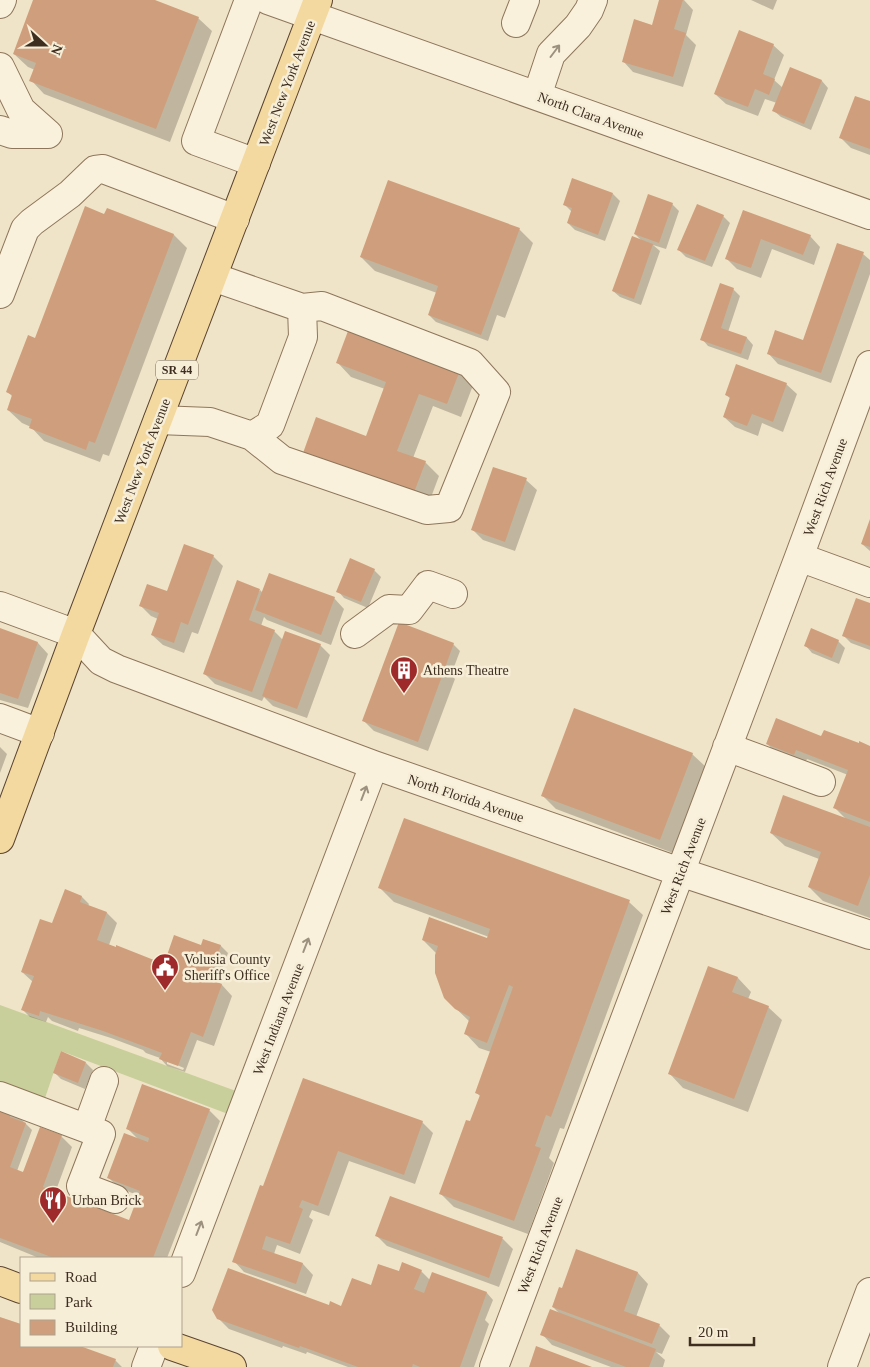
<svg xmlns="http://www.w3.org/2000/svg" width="870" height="1367" font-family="'Times New Roman',serif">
	<rect width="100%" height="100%" fill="#f0e4c8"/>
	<!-- green -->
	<path fill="#c9cf9b" d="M0,1005L236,1091L228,1114L61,1051L44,1101L0,1085Z"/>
	<!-- shadow -->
	<path fill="#0003" fill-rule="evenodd" d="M35,0H151L198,18L212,31L170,142L44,94L31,80L35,70L28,67L14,54Z
		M661,0H684L693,10L686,35L696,45L683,87L633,72L623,61L653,26Z
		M751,0H777L773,10Z
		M773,45L784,55L774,80L783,88L791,69L822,81L828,88L811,130L781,117L774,111L777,103L765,99L758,116L726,104L715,94Z
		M870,102V155L851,148L841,138Z
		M613,194L620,201L605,241L575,230L568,223L572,212L564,204Z
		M672,204L679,211L666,249L653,245L660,251L641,305L620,297L613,291L642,241L635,234Z
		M744,211L810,236L820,247L814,265L772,249L761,278L737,269L727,259Z
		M105,215L174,235L187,248L109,456L103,454L100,462L44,441L31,427L22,423L8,410L13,397L8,392Z
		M723,216L730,223L712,267L686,257L679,250Z
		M519,229L533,243L505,318L497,315L488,341L436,322L429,315L437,293L375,271L361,257Z
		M863,254L870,260V274L831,383L778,364L768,353L803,342Z
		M733,289L740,296L728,332L747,338L753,345L748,360L708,346L702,339Z
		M352,325L475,380L461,417L433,406L413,458L425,462L439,476L427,508L367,438L385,389L351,377L338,363Z
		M786,384L797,394L783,432L762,423L758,436L735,427L724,417L731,399L726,395Z
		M526,480L537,490L515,551L483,540L472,529Z
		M870,522V551L862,544Z
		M213,556L223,566L198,634L192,632L184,653L163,645L152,635L158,619L151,616L140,605L168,593Z
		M374,570L381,577L368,608L344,598L338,591Z
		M260,590L263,593L334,598L344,609L331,645L267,620L264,617L261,626L274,631L283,640L320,645L330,655L307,718L273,706L264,697L262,701L215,684L204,673Z
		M870,604V650L851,643L844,636Z
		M0,629L38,643L48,654L28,708L0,700Z
		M838,641L845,648L839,664L812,653L806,646Z
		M453,644L460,651L451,675L455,679L428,751L374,731L364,721Z
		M822,737L870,747V918L823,901L809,887L819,859L785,846L771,833L847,820L835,808L848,775L807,759L804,765L778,754L767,744Z
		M0,747L7,754L0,773Z
		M692,754L706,767L673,853L556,809L543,796Z
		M380,888L629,902L643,915L564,1129L560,1128L549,1158L554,1163L528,1234L454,1207L441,1194L471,1123L481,1097L477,1093L491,1052L479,1048L466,1034L470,1022L445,998L437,954L423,940H488L489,937L394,902Z
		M66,891L82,897L89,904L88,906L107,913L117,923L109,945L165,965L202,946L204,940L221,946L228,953L217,983L222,985L232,996L214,1046L197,1040L185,1072L167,1066L160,1058L146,1053L143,1050L111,1038L79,1028L78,1031L52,1021L48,1017L46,1022L30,1017L23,1010L33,982L22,972L53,925ZM167,1061L184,1068L183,1070L167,1064Z
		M709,968L738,978L751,992L748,999L768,1007L782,1020L748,1112L683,1088L670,1074Z
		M86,1063L93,1070L85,1089L61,1079L54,1072Z
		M304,1080L422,1122L433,1133L415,1184L349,1161L329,1216L312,1210L309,1217L313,1220L300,1254L277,1245L274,1254L303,1264L313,1275L306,1294L244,1272L234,1261L264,1188Z
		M0,1106L12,1110L32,1130L17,1171L22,1173L61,1136L72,1147L55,1193L130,1222L140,1196L119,1188L108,1177L139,1140L127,1128L209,1110L220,1121L167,1258H39L0,1242Z
		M391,1197L503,1239L513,1249L499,1287L387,1246L376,1235Z
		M577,1251L638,1273L648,1284L636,1317L659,1325L670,1336L662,1354L656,1352L665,1360L663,1367H611L552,1345L542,1334L561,1315L553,1307L563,1290Z
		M421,1271L430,1280L487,1293L493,1300L485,1320L489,1324L474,1367H348L307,1352L306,1354L283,1346L282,1348L229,1329L218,1318L342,1307L369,1286L400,1273Z
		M0,1318L21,1326V1346H76L115,1360L122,1367H0Z"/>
	<!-- building -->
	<path fill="#cf9f7d" d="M33,0H155L199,17L156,129L29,81L36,63L13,54Z
		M659,0H683L674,29L686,33L673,77L622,62L634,19L652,25Z
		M739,30L774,44L763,74L775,79L769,95L755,89L748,107L714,94Z
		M790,67L822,80L804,124L772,111Z
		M855,96L870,101V149L839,138Z
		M572,178L613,193L598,235L567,223L572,208L563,205Z
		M388,180L520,228L481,335L428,315L438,286L360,257Z
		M648,194L673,203L659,243L634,234Z
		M697,204L724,215L705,261L677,250Z
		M85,206L104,214L107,208L174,234L95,443L89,441L86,450L29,428L32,419L7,410L12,395L6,392L28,335L35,338Z
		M743,210L811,235L803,255L761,239L751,268L725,259Z
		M632,236L653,244L634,299L612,291Z
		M837,243L864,252L821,373L767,354L775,330L803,340Z
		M720,283L734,288L721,328L747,337L741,354L700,340Z
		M351,323L462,365L447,404L419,394L397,451L426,461L413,495L303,453L316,417L366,436L386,382L336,363Z
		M736,364L787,383L773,422L752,414L747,426L723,417L730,397L725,395Z
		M493,467L527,478L505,542L471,530Z
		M870,519V547L861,544Z
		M184,544L214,555L188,625L181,622L174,643L151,635L159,613L139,606L147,584L167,591Z
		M350,558L375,569L361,602L336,592Z
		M269,573L335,597L321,635L255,610Z
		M237,580L260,589L249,620L275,630L252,692L203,674Z
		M856,598L870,603V646L842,636Z
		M399,622L454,643L418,742L362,721Z
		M0,628L38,642L18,699L0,693Z
		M811,628L839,640L832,658L804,646Z
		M285,631L321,644L297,709L262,696Z
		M574,708L693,753L660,840L541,796Z
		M776,718L821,736L824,730L859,743V741L870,746V822L833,808L848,770L796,750L794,755L766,744Z
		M783,795L870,827V875L858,906L808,887L821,852L770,833Z
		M404,818L630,900L551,1117L546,1115L535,1146L541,1148L514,1221L439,1194L466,1120L470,1121L480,1095L475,1093L513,987L509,985L487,1043L464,1034L470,1017L455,1009L444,998L435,973V955L438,946L422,940L429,917L487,938L490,929L378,888Z
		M65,889L82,896L80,902L107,912L97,940L116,947V945L164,964L174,935L201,945L203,939L221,945L209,979L222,984L203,1037L191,1032L178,1066L159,1059L162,1053L103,1031L40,1011L39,1016L21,1010L34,976L21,972L40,919L52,923Z
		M708,966L738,977L732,992L769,1006L734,1099L668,1074Z
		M61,1051L86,1062L78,1083L53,1073Z
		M303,1078L423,1121L404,1175L338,1151L318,1206L302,1200L299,1207L303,1209L290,1244L266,1236L262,1249L303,1263L296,1284L232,1262L260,1185L263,1186Z
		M142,1084L210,1109L153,1258H54L0,1238V1105L12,1109L10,1117L26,1123L10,1167L23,1172L40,1127L62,1135L43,1187L129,1220L140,1191L107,1178L124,1133L148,1142L149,1138L126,1129Z
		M390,1196L503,1237L489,1278L375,1236Z
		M576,1249L638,1272L624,1311L660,1324L652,1344L552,1307L559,1287L562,1288Z
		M402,1262L422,1270L414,1289L424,1293L432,1272L487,1292L460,1367H420L413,1364L412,1367H358L300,1346L299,1348L217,1319L212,1310L228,1268L329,1305L330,1301L341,1306L352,1278L371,1285L378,1264L399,1271Z
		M550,1309L656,1349L649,1367H626L540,1335Z
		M0,1317L21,1324V1346H80L116,1359L113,1367H0Z
		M536,1346L592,1367H529Z"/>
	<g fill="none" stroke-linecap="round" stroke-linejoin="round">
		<!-- minor casing -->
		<g stroke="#8d765c" stroke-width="30">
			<path id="minor" d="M249,0L196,141L256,163
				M268,0L870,215
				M0,4L2,0
				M516,23L525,0
				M0,67L21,110L48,134H12L0,130
				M537,96L551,54L578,26L589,10L593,0
				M0,294L25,229L32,222L70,194L95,170L103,169L235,219
				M158,420L210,422L252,436L270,425L303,337L302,308L213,277
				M252,436L282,460L427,510L449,508L496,392L470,363L322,306L302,308
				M799,557L870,583
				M0,606L76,634L101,661L117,669L374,765L680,872L870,935
				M355,634L389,609L409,610L428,585L453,594
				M0,718L40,733
				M727,747L821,782
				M0,1096L101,1134L81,1186L115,1199
				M87,1128L104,1081
				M181,1273L374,765
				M146,1367L154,1346
				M494,1367L799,557L870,365
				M842,1367L870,1292"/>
		</g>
		<!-- major casing -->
		<g stroke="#5b4430" stroke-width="30">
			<path id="major" d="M0,839L76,634L318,0
				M0,1281L21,1289
				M172,1346L232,1367"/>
		</g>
		<!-- minor -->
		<use href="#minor" stroke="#faf1dc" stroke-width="28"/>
		<!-- major -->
		<use href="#major" stroke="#f3d9a0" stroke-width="28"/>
	</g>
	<!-- one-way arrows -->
	<defs><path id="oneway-shaft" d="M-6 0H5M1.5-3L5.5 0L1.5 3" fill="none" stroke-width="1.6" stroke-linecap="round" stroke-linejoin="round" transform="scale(1.25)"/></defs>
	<g stroke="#9c907e">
		<use href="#oneway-shaft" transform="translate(555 51) rotate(-53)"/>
		<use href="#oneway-shaft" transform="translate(364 793) rotate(-69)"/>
		<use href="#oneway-shaft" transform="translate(306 945) rotate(-69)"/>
		<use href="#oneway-shaft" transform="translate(199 1228) rotate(-69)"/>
	</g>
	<!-- icons -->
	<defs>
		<g id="building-pin" transform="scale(1.4375)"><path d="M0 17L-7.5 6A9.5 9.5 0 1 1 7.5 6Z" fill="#9e2a2b" stroke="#f7eed8"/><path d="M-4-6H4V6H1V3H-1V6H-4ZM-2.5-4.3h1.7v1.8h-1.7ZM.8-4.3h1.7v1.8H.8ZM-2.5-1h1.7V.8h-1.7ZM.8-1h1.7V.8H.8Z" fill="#fff"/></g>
		<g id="civic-pin" transform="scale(1.4375)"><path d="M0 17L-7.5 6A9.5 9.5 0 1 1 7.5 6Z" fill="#9e2a2b" stroke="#f7eed8"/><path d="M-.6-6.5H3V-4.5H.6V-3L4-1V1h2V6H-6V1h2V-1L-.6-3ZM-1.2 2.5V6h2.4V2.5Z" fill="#fff"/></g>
		<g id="restaurant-pin" transform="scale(1.4375)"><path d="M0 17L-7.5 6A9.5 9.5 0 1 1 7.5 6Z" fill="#9e2a2b" stroke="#f7eed8"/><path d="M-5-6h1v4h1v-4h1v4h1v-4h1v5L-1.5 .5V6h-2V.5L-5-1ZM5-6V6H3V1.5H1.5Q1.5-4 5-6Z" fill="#fff"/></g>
	</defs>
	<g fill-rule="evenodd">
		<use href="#building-pin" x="404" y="670"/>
		<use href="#civic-pin" x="165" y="967"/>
		<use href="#restaurant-pin" x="53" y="1200"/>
	</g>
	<g text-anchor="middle" stroke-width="5" stroke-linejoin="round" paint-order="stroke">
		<!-- shield labels -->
		<rect fill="#f7eed8" stroke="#756857" stroke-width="1" x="156" y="360.5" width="42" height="19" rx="4"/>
		<g font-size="12" font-weight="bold" fill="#3d2e20">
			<text x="177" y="374">SR 44</text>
		</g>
		<!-- street labels -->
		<g font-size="14" fill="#3d2e20" stroke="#f7eed8">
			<text transform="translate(287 83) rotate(-69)" y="5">West New York Avenue</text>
			<text transform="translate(591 115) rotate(20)" y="5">North Clara Avenue</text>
			<text transform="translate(142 461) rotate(-69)" y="5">West New York Avenue</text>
			<text transform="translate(825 487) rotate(-70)" y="5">West Rich Avenue</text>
			<text transform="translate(466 798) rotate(19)" y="5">North Florida Avenue</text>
			<text transform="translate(683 866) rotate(-69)" y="5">West Rich Avenue</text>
			<text transform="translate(278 1019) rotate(-69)" y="5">West Indiana Avenue</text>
			<text transform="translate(540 1245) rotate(-69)" y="5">West Rich Avenue</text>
		</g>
		<!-- poi labels -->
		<g font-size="14" fill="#3d2e20" stroke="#f7eed8" text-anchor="start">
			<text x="423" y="675">Athens Theatre</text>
			<text x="184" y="964">Volusia County<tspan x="184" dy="16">Sheriff's Office</tspan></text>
			<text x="72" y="1205">Urban Brick</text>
		</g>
	</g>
	<!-- legend -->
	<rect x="20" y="1257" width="162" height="90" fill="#f7eed8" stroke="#ada18e"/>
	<rect x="30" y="1273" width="25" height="8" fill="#f3d9a0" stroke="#ada18e"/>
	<text x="65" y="1282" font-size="15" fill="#3d2e20">Road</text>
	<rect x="30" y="1294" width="25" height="15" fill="#c9cf9b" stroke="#ada18e"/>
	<text x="65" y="1307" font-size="15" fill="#3d2e20">Park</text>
	<rect x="30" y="1320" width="25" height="15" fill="#cf9f7d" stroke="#ada18e"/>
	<text x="65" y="1332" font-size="15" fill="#3d2e20">Building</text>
	<!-- north arrow -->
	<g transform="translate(45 45) rotate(111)" stroke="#f7eed8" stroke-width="4" paint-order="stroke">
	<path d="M0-4L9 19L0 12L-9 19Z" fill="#3d2e20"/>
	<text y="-8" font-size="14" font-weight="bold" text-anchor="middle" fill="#3d2e20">N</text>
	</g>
	<!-- scale -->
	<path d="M690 1337v8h64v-8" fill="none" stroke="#3d2e20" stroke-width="2.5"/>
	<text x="698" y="1337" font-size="15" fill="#3d2e20" stroke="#f7eed8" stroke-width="4" paint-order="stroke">20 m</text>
</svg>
